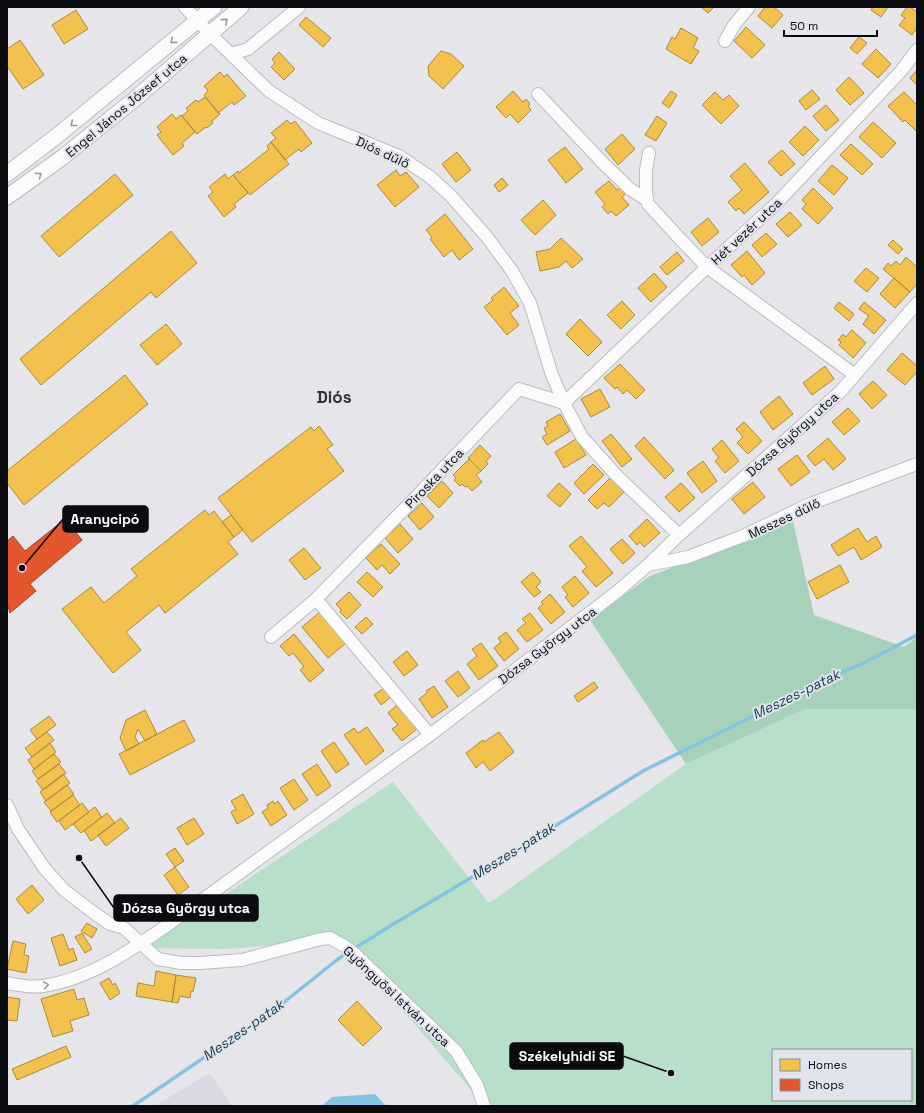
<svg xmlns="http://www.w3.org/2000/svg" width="924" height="1113" font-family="'Space Grotesk',sans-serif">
	<rect width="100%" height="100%" fill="#e5e5ea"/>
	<!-- built -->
	<path fill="#d8d9e4" d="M209,1073L233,1106H155Z"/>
	<!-- green -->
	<path fill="#b7dfca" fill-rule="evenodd" d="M805,709H917V1106H485L342,940L226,949L145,948L393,782L489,903L686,764ZM773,1050H911V1100H773Z"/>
	<!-- forest -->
	<path fill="#a6d2bc" d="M793,521L814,615L904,647L917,637V709H805L686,764L590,620L650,576Z"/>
	<!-- water -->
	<path fill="#84c3e1" d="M375,1094L386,1106H322L332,1097Z"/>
	<!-- homes -->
	<path fill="#f2c14e" stroke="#ad8b3b" d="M701,7H714L708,13Z
		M765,7H774L783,15L772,28L758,16Z
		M873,7H888L881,17L871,10Z
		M907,7H910L917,12V28L912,35L899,25L905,18L901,15Z
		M76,10L88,29L64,44L52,25Z
		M306,17L331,38L323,47L299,25Z
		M746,27L765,45L752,58L734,41Z
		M681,28L698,38L693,48L699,51L691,64L666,49L672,37L675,39Z
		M859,37L867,43L857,54L850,48Z
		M20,40L44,75L23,89L7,66V49Z
		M876,49L891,64L878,78L862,64Z
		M441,51L451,54L464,66L443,89L429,76L428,66Z
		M279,52L295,69L284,80L271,67L275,63L272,59Z
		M917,70V85L910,78Z
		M220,72L224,77L227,74L246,96L234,105L232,102L218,113L204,95L208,91L204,86Z
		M849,77L864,93L850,105L836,90Z
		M812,90L820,99L806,110L799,101Z
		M513,91L523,102L526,99L530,104L528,106L531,110L518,123L510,114L506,118L496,107Z
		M671,91L677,95L669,108L662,103Z
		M715,92L723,100L729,95L739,106L721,124L702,105Z
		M904,92L917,105V132L905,120L903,122L888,106Z
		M205,97L220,114L212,121L213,123L207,128L206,127L197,134L182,116L188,111L186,108L196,100L198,102Z
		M826,105L839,120L826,131L813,116Z
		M172,114L176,119L181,115L195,132L182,143L184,146L173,155L157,135L161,132L157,127Z
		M657,116L667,123L656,141L645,135Z
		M287,120L291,124L295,121L312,143L301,152L299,149L285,160L271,142L276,138L271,133Z
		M873,122L896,143L882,158L859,137Z
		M805,126L819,140L803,156L789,142Z
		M622,134L635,149L618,165L605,149Z
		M271,142L289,164L250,195L233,175L238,171L239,173L269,149L267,146Z
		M851,144L873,164L862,175L840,155Z
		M565,147L583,169L566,183L548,160Z
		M782,150L795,164L781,176L768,162Z
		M457,152L471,170L456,182L442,164Z
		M745,163L769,192L744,214L739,208L736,211L728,202L742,190L730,176Z
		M832,165L848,178L834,195L818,181Z
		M396,170L400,176L406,172L419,187L395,207L377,185Z
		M115,174L133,195L59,257L41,236Z
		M225,174L228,179L233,175L248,193L234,204L236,207L224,217L208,196L213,192L209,187Z
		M502,178L508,185L499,192L494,185Z
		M609,181L617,190L621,187L626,193L622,197L629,205L616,216L611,211L608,214L602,207L605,204L595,192Z
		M813,188L833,208L818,224L802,209L806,204L802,200Z
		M543,200L556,215L535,235L521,220Z
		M790,212L802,225L788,237L776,224Z
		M445,214L473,249L459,260L452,250L444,257L430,239L432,237L426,230Z
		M708,218L719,232L702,246L691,232Z
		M171,231L197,263L156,298L151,292L41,385L20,359Z
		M766,233L777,244L762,257L752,245Z
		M561,238L583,259L572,268L566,261L559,267L540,271L536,252L550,249Z
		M893,240L903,249L898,254L888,245Z
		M747,251L765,273L752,285L744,275L742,277L731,265Z
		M677,252L684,261L667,275L660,267Z
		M906,257L917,267V284L910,292L883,269L888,263L891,266L896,261L900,265Z
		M866,268L879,278L867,292L854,281Z
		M654,273L667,287L651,302L638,288Z
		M894,278L910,292L895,308L880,294Z
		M504,287L519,306L510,313L519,325L507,335L484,307L493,300L491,298Z
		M622,301L635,315L621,329L607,315Z
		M839,302L854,314L849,321L834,308Z
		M864,302L886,320L874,334L863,324L869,316L859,309Z
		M580,319L602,342L588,356L566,334Z
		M166,324L182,344L157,365L140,345Z
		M852,330L866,343L853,358L839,345L841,342L838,340L843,334L846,337Z
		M902,353L917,366V372L905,385L887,370Z
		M620,364L645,390L636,399L627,390L623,394L617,387L615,389L604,378Z
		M825,366L834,379L812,395L803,383Z
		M125,375L148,404L24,505L7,483V471Z
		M873,381L887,395L872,409L859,394Z
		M600,389L610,407L591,417L581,399Z
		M779,396L793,414L773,430L760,412Z
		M848,408L860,421L844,435L832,422Z
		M560,414L570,431L547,445L542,437L547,434L544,428L548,426L546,422Z
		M744,422L762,441L748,454L737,443L743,437L736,429Z
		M319,426L333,445L327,449L344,471L252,542L218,498L311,427L314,431Z
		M611,434L632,459L622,467L602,441Z
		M644,437L674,470L665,479L635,446Z
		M828,438L846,459L833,470L824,459L815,466L807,456Z
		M576,439L586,455L564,468L555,452Z
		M722,440L739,461L725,473L715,461L719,458L712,449Z
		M480,445L491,456L486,461L488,464L481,471L468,458Z
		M797,455L810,472L791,486L778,469Z
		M469,459L481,471L476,475L482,482L472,491L467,486L465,487L462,484L460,486L454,480L456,478L453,475Z
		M703,461L717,481L702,493L687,473Z
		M593,464L604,475L584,494L574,483Z
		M610,478L624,492L609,507L604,503L597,509L588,500Z
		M442,481L453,493L439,508L427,496Z
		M753,482L765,497L744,514L732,499Z
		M559,483L571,494L560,507L547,496Z
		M681,483L695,498L679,512L665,497Z
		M422,503L434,517L420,530L408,516Z
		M205,510L209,515L214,511L234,537L228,542L238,554L165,613L159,605L126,632L141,650L113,673L62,609L91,587L104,603L137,576L131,569Z
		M231,515L243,530L234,537L222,522Z
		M647,519L660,533L644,547L640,542L637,545L629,536Z
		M400,524L413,539L398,553L385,538Z
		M858,528L867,542L876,536L882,547L861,560L854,547L838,556L831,545Z
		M581,536L613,573L596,587L582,571L587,567L569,546Z
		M622,539L635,553L623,564L610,549Z
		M381,544L400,564L390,574L382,565L377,570L366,558Z
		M304,548L321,568L305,580L289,560Z
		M840,565L849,582L817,599L808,582Z
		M367,572L383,587L373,597L357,582Z
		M533,572L541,582L536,587L541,592L534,597L521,582Z
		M575,576L589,593L573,607L565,597L568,595L562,587Z
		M349,592L361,605L347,619L340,612L341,610L336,604Z
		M550,594L565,612L551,624L538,608L543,604L541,602Z
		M320,612L346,643L328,658L302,627Z
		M530,613L543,630L527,642L517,630L526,623L522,619Z
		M366,617L373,624L362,634L355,627Z
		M506,632L519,649L504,661L494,648L501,642L498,638Z
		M294,634L324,670L310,682L300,670L304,667L293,653L289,656L280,646Z
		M481,643L498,666L479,680L467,664L477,656L472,649Z
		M407,651L418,665L404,676L393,662Z
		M458,671L470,688L458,697L445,681Z
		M594,682L598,688L578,702L574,696Z
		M434,686L448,707L432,718L419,699L427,693L426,691Z
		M384,688L391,697L381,705L374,695Z
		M398,704L418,728L402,741L392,729L398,725L388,713Z
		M145,710L157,734L145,741L138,729L135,737L139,744L126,751L120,738L126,720Z
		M49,716L56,725L37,739L30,730Z
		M184,720L195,741L130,775L119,754Z
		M367,727L384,751L366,765L344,735L354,728L358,733Z
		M47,732L54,740L32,757L25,748Z
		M499,732L514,752L490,771L483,762L476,768L466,753L483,740L484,742Z
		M334,742L349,764L336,773L321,751Z
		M50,743L56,752L34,769L28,760Z
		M54,754L61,762L38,779L32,771Z
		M59,764L66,773L43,790L36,781Z
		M317,764L331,786L317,796L302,774Z
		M63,774L70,783L46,801L40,792Z
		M294,779L308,800L294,810L280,788Z
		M67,785L74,794L51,811L44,802Z
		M243,794L254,814L237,824L231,812L236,809L231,801Z
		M73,795L80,805L57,822L50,812Z
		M273,801L275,804L278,801L287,815L271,826L262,812L268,808L267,805Z
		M82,803L89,812L65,830L59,821Z
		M95,807L102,817L81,833L73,824Z
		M107,813L115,823L91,841L84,831Z
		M121,818L129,828L106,846L98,835Z
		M194,818L204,834L187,845L177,828Z
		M175,848L184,861L175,867L166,854Z
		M175,867L189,887L178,895L164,875Z
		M32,885L44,900L28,914L16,899Z
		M87,923L97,929L92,938L81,931Z
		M82,933L92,949L85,953L75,937Z
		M63,934L69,950L73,948L77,960L60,966L51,938Z
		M13,941L26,944L24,955L29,956L26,973L7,969Z
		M156,971L176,975L172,1002L136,996L138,983L154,986Z
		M176,975L196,978L193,992L191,991L190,998L180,996L178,1003L172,1002Z
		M109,978L113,985L115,983L120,993L110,1000L100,983Z
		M74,989L77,1000L84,998L89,1015L70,1021L73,1031L53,1037L41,999Z
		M7,997L20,999L17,1021L7,1020Z
		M357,1001L382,1028L363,1046L338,1020Z
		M66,1046L71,1057L17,1080L12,1069Z"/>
	<!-- shops -->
	<path fill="#e4572e" stroke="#a34025" d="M65,519L82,540L30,584L36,591L10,613L7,603V541L13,536L25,551Z"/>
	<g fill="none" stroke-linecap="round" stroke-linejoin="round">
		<!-- stream -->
		<path stroke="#84c3e1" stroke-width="3.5" d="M133,1106L278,1007L338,959L387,928L504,858L643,771L769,708L822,680L864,663L917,635"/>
		<!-- minor casing -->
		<g stroke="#bbbcc0" stroke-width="14">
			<path id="minor" d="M185,7L210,34L269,91L318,123L399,156L430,177L450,195L487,237L512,271L530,303L552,375L564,403L707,267L776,204L901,71L917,50
				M725,41L734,25L749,7
				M231,54L248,49L299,7
				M538,94L602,162L630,189L647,200
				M649,153L646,170V193L648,204L681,240L707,267L855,375
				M648,565L688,557L743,536L810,504L917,464
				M271,637L316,599
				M430,735L316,599L417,496L519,389L564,403L582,437L617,476L679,535
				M7,805L18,829L45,869L64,890L94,913L110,924L124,928L158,959L181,963H200L242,960L321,939L330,938L346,947L356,955L456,1051L477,1085L484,1106
				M7,983C18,985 32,988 43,986C90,979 131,950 169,924L430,735L618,591L648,565L679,535L841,391L917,303"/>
		</g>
		<!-- tertiary casing -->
		<g stroke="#bbbcc0" stroke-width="17">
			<path id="tertiary" d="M7,174L58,135L214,7
				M7,197L63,157L136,98L241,7"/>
		</g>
		<!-- minor -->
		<use href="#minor" stroke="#fbfbfc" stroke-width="12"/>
		<!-- tertiary -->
		<use href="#tertiary" stroke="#fbfbfc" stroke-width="15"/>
	</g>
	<!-- one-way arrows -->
	<defs><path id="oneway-chevron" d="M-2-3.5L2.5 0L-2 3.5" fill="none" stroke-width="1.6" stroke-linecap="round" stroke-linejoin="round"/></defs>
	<g stroke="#9b9b9d">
		<use href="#oneway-chevron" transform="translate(225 21) rotate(-40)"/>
		<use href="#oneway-chevron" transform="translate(173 41) rotate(140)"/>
		<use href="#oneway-chevron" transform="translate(73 124) rotate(141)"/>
		<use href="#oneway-chevron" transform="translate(39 175) rotate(-36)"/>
		<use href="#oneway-chevron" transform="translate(46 985) rotate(-9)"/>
	</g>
	<g text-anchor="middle" stroke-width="4" stroke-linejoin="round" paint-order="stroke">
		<!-- street labels -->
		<g font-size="13" fill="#0b0c0f" stroke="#e2e4ed">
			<text transform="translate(126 105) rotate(-40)" y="5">Engel János József utca</text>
			<text transform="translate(383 152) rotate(25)" y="5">Diós dűlő</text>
			<text transform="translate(746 231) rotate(-43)" y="5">Hét vezér utca</text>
			<text transform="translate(792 434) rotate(-42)" y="5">Dózsa György utca</text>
			<text transform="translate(434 478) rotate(-46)" y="5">Piroska utca</text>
			<text transform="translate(784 518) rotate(-25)" y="5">Meszes dűlő</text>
			<text transform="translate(547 645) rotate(-37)" y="5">Dózsa György utca</text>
			<text transform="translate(397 996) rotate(43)" y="5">Gyöngyösi István utca</text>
		</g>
		<!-- water labels -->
		<g font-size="14" font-style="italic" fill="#113a4b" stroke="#e2e4ed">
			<text transform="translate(796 694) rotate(-26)" y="5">Meszes-patak</text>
			<text transform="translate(513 851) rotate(-32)" y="5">Meszes-patak</text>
			<text transform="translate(243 1030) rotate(-35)" y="5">Meszes-patak</text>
		</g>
		<!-- district labels -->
		<g font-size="17" font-weight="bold" fill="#313239" stroke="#e2e4ed">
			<text x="334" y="403">Diós</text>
		</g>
	</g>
	<!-- callouts -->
	<path fill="none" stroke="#0b0c0f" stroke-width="1.5" d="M22 568L63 519M79 858L114 908M671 1073L623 1056"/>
	<g fill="#0b0c0f" stroke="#e2e4ed" stroke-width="1.5">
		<circle cx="22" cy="568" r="4"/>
		<circle cx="79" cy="858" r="4"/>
		<circle cx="671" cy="1073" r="4"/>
	</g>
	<g fill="#0b0c0f" stroke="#0b0c0f" stroke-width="1.5">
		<rect x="63" y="506" width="85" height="26" rx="4"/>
		<rect x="114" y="895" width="144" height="26" rx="4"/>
		<rect x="510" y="1043" width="113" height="26" rx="4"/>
	</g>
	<g font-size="14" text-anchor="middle" font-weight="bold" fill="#fff">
		<text x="105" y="524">Aranycipó</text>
		<text x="186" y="913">Dózsa György utca</text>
		<text x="567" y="1061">Székelyhidi SE</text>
	</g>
	<!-- border -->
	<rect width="924" height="1113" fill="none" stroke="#0b0c0f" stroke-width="16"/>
	<!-- legend -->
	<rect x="772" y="1049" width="140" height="52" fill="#e2e4ed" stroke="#8c8e94"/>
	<rect x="780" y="1059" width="20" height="12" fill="#f2c14e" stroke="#8c8e94"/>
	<text x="808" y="1069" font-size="12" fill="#0b0c0f">Homes</text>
	<rect x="780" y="1079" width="20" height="12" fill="#e4572e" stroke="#8c8e94"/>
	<text x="808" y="1089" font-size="12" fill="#0b0c0f">Shops</text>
	<!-- scale -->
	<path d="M784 30v6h93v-6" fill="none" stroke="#0b0c0f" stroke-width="2"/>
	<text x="790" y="30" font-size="12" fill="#0b0c0f" stroke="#e2e4ed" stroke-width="3" paint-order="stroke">50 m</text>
</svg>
